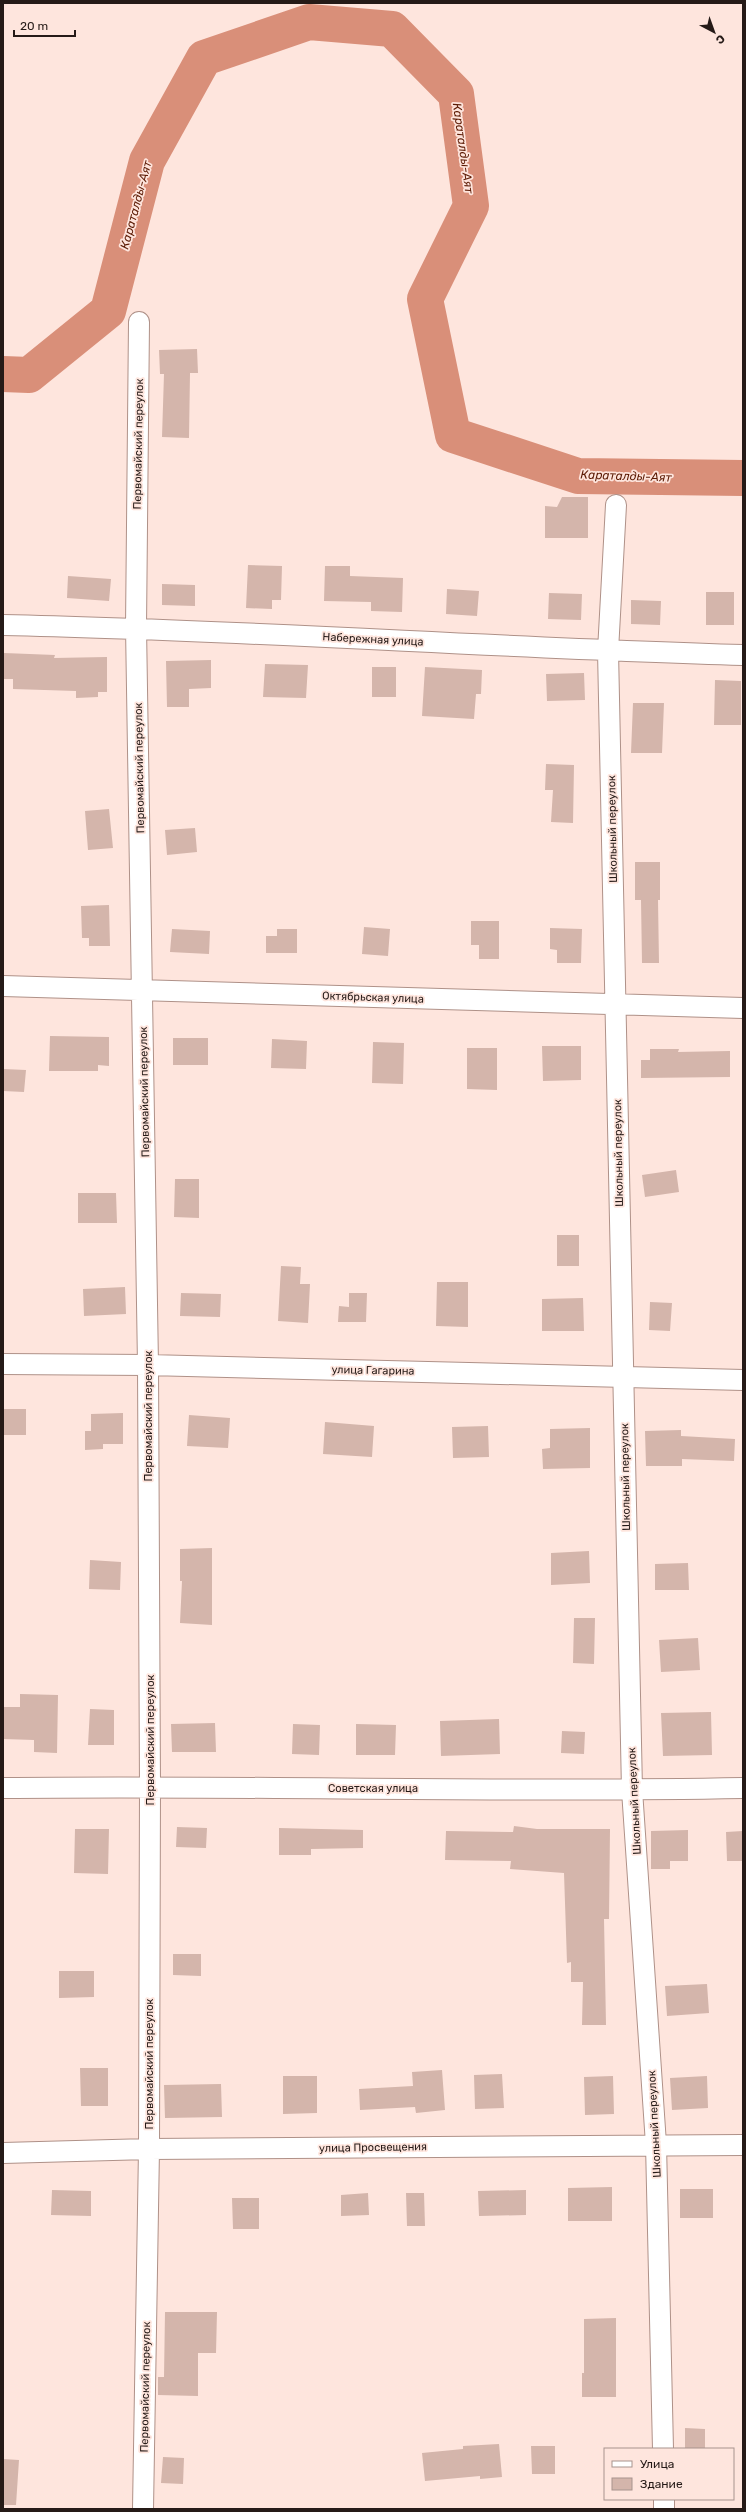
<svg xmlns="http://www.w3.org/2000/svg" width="746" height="2512" font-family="Rubik,sans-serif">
	<rect width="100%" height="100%" fill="#fee5dd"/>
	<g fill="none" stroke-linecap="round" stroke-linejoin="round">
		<!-- river -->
		<path stroke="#d98f79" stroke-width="36" d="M3,374L29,375L108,311L147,161L204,58L309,22L392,29L456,94L471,206L425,299L453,435L578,476L743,478"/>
	</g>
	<!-- building -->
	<path fill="#d4b5ab" d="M197,349L198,373H190L189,438L162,437L164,374H160L159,350Z
		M562,497H588V538H545V506L557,507Z
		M248,565L282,566L281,600H272V609L246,608Z
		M325,566H350V576L403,578L402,612L371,611V602L324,601Z
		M68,576L111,579L109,601L67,598Z
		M162,584L195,585V606L162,605Z
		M447,589L479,591L477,616L446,614Z
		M706,592H734V625H706Z
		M549,593L582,594L581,620L548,619Z
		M631,600L661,601L660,625L631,624Z
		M4,653L55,655L54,658L107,657V692H98V697L76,698V691L13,689V679H3Z
		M211,660V688L189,689V707H167L166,661Z
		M265,664L308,665L306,698L263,697Z
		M372,667H396V697H372Z
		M425,667L482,670L481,694H476L474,719L422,716Z
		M584,673L585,700L547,701L546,674Z
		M715,680L741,681V725H714Z
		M633,703H664L662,753H631Z
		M546,764L574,765L573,823L551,822L553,790H545Z
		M109,809L113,848L88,850L85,811Z
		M195,828L197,852L167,855L165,830Z
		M635,862H660V900H658L659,963H642L641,900H635Z
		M109,905L110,946H89V938H82L81,906Z
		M471,921H499V959H479V945H471Z
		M364,927L390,929L388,956L362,954Z
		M550,928L582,929L581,963H557V950L550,949Z
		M172,929L210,931L209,954L170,952Z
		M277,929H297V953H266V936H277Z
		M50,1036L109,1037V1066L98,1065V1071H49Z
		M173,1038H208V1065H173Z
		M272,1039L307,1041L306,1069L271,1068Z
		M373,1042L404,1043L403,1084L372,1083Z
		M542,1046H581V1080L543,1081Z
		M467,1048H497V1090L467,1089Z
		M650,1049H679L678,1052L730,1051V1077L641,1078V1060H650Z
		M3,1069L26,1070L24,1092L3,1091Z
		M676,1170L679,1192L645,1197L642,1175Z
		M175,1179H199V1218L174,1217Z
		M78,1193H116L117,1223H78Z
		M557,1235H579V1266H557Z
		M281,1266L301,1267L300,1284H310L308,1323L278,1321Z
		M437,1282H468V1327L436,1326Z
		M125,1287L126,1314L84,1316L83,1289Z
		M181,1293L221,1294L220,1317L180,1316Z
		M349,1293H367L366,1322H338L339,1306L349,1307Z
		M583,1298L584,1331H542V1299Z
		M650,1302L672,1303L670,1331L649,1330Z
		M3,1409H26V1435H3Z
		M123,1413V1444H103V1449L85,1450V1431H91V1414Z
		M189,1415L230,1418L228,1448L187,1446Z
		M325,1422L374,1426L372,1457L323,1454Z
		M488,1426L489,1457L453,1458L452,1427Z
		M590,1428V1468L543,1469L542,1449L550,1448V1429Z
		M681,1430V1436L735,1439L734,1461L682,1459V1466H646L645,1431Z
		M212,1548V1625L180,1623L182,1581H180V1549Z
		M589,1551L590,1583L551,1585V1553Z
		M90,1560L121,1562L120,1590L89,1589Z
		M688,1563L689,1590H655V1564Z
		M574,1618H595L594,1664L573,1663Z
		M698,1638L700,1670L661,1672L659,1640Z
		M20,1694L58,1695L57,1753L34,1752V1740L3,1739V1707H20Z
		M90,1709L114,1710V1745H88Z
		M711,1712L712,1755L663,1756L661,1713Z
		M499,1719L500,1754L441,1756L440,1721Z
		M215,1723L216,1752H172L171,1724Z
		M293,1724L320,1725L319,1755L292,1754Z
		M356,1724L396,1725L395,1755H356Z
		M562,1731L585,1732L584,1754L561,1753Z
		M514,1826L537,1829H610L609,1919H604L606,2025H582L583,1982H571V1962L567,1963L564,1873L510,1869L511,1861L445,1860L446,1831L513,1832Z
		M177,1827L207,1828L206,1848L176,1847Z
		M279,1828L363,1830V1848L311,1849V1855H279Z
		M75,1829H109L108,1874L74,1873Z
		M688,1830V1861H670V1869H651V1831Z
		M743,1831V1861H727L726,1832Z
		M173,1954H201V1976L173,1975Z
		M59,1971H94V1997L59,1998Z
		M707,1984L709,2013L667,2016L665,1986Z
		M80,2068H108V2106H81Z
		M442,2070L445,2110L416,2113L415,2107L360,2110L359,2089L413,2086L412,2072Z
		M502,2074L504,2108L475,2109L474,2075Z
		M283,2076H317V2113L283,2114Z
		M613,2076L614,2114L585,2115L584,2077Z
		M707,2076L708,2108L672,2110L670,2078Z
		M221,2084L222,2117L165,2118L164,2085Z
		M612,2187V2221H568V2188Z
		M680,2189H713V2218H680Z
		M52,2190L91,2191V2216L51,2215Z
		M526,2190V2215L479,2216L478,2191Z
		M368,2193L369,2215L341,2216V2195Z
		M406,2193H424L425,2226H407Z
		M232,2198H259V2229H233Z
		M165,2312H217L216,2353H198V2396L158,2395V2377H164Z
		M616,2318V2397H582V2373H584V2319Z
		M685,2428L705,2429V2449H685Z
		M499,2444L502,2477L480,2479V2476L425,2481L422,2453L463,2449V2446Z
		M531,2446H555V2474H532Z
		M163,2457L184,2458L183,2484L161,2483Z
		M3,2459L19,2460L16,2505H3Z"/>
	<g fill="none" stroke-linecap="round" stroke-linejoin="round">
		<!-- minor casing -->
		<g stroke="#af9188" stroke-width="22">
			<path id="minor" d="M139,322L136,627L148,1365L150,1786L149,2149L143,2509
				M616,505L608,651L632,1790L656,2144L663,2449
				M3,625C250,630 496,648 743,655
				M3,986L743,1008
				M3,1364L148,1365L743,1380
				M3,1788C250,1785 496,1793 743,1788
				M3,2153L149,2149L743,2145
				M664,2499V2509"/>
		</g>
		<!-- minor -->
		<use href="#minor" stroke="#fff" stroke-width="20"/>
	</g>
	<g text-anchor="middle" stroke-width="3.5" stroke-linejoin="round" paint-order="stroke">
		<!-- street labels -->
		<g font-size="11" fill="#251a17" stroke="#fee5dd">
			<text transform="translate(138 444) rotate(-89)" y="4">Первомайский переулок</text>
			<text transform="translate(373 639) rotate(3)" y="4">Набережная улица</text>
			<text transform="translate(139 768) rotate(-91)" y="4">Первомайский переулок</text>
			<text transform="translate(612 829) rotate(-91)" y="4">Школьный переулок</text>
			<text transform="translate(373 997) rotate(2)" y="4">Октябрьская улица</text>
			<text transform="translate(144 1092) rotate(-91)" y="4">Первомайский переулок</text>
			<text transform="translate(618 1153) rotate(-91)" y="4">Школьный переулок</text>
			<text transform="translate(373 1370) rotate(1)" y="4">улица Гагарина</text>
			<text transform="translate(148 1416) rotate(-90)" y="4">Первомайский переулок</text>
			<text transform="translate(625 1477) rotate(-91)" y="4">Школьный переулок</text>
			<text transform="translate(150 1740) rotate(-90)" y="4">Первомайский переулок</text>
			<text x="373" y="1792">Советская улица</text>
			<text transform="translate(634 1801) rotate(-93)" y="4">Школьный переулок</text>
			<text transform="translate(149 2064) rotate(-90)" y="4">Первомайский переулок</text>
			<text transform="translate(654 2124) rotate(-93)" y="4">Школьный переулок</text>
			<text transform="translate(373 2147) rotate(-1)" y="4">улица Просвещения</text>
			<text transform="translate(145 2387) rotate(-89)" y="4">Первомайский переулок</text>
		</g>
		<!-- water labels -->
		<g font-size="12" font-style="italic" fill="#5c1b05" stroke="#fee5dd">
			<text transform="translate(463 148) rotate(82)" y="4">Караталды-Аят</text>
			<text transform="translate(136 205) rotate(-75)" y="4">Караталды-Аят</text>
			<text transform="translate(626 476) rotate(2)" y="4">Караталды-Аят</text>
		</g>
	</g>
	<!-- border -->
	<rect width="746" height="2512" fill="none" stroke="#251a17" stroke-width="8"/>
	<!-- legend -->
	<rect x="604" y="2448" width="130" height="52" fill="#fee5dd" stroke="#a7948e"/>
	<rect x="612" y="2461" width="20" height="6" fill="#ffffff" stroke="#a7948e"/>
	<text x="640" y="2468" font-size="12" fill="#251a17">Улица</text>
	<rect x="612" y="2478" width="20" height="12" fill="#d4b5ab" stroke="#a7948e"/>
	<text x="640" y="2488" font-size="12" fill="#251a17">Здание</text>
	<!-- north arrow -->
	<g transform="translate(714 32) rotate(139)" stroke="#fee5dd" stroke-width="3" paint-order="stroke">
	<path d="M0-3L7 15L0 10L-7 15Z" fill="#251a17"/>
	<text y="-6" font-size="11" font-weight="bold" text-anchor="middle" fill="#251a17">С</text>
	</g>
	<!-- scale -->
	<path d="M14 30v6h61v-6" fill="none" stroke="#251a17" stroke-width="2"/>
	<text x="20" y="30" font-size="12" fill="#251a17" stroke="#fee5dd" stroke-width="3" paint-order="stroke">20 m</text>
</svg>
